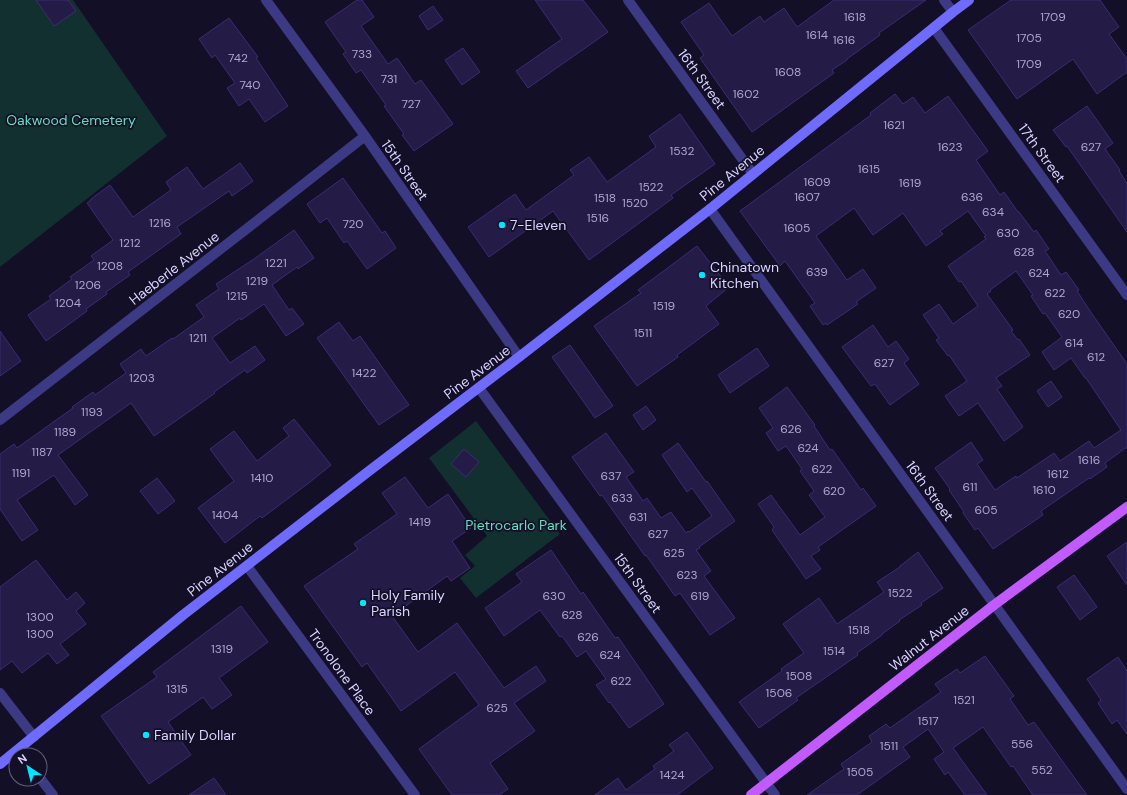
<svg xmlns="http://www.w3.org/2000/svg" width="1127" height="795" font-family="'DM Sans',sans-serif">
	<rect width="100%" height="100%" fill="#130f26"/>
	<!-- green -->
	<path fill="#12302f" d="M0,0H73L167,136L0,267Z
		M476,421L560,534L476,598L460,578L475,566L465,555L487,536L429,458Z"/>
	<!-- building -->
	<path fill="#241b47" stroke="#3b2d73" d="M36,0H68L76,11L54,26Z
		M357,0H362L374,17L361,26L388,64L397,58L415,84L421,80L453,124L414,151L402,135L404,134L384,106L386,105L361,70L356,73L343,54L346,52L325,22Z
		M535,0H583L608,32L528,88L516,71L562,39Z
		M834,0H926L879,33L880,35L847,59V60L832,70L834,73L752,132L700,58L704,55L681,22L709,3L732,36L760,16L764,22L784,8L797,27Z
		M1011,0H1100L1119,27L1109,34L1127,59V72L1097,94L1073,59L1017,99L968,30Z
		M433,6L443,20L428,30L419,16Z
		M229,18L258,57L256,58L288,106L265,122L249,99L239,106L227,88L235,83L215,55L212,58L199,39Z
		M463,48L480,72L462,85L445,60Z
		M895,94L903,104L913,97L925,113L948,96L988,151L976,160L1000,195L1004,192L1018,212H1019L1034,232L1036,230L1049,249L1045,251L1061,275L1066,272L1079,290L1077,291L1090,311L1127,364V447L1105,463L1107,467L1090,479L1089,478L1041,511L1043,515L993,549L978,528L975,530L963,513L964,512L949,490L950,489L935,468L971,442L983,460L977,464L995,490L1016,476L1017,478L1054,453L1060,461L1089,441L1094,448L1121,430L1086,378H1085L1071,358L1054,370L1042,352L1062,337L1045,313L1043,314L1031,296L1033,295L1016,271L990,290L991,291L987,294L1013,330L1011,331L1018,340L1019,339L1030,355L996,378L1002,386L997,389L1023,427L1004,441L978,403L959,416L945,396L967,381L949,355L948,356L936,340L939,338L923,315L939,304L953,324L978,306L961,281L959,282L948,266L986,239L984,237L986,236L968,211L940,231L943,234L926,246L903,213L873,235L854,208L816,236L847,280L863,269L876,288L856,302L858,304L827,325L826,323L823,325L810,306L815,303L785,261L780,266L740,211L871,115L870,113Z
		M1087,106L1113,143L1105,149L1120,170L1119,171L1127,183V232L1067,146L1066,147L1053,130Z
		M680,114L715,164L671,195L673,198L589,260L553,211L489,257L468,227L515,194L526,210L574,175L570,170L589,157L607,182L656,147L649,136Z
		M240,163L253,181L232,196L229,191L177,227L181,234L128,272L130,275L106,292L107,294L86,309L87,311L46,341L28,315L51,299L49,296L72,279L70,277L94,260L91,256L113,240L87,203L91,200V199L110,185L133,217L171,190L166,182L187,167L203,189Z
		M343,178L382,233L385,231L396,248L367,269L347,241L344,243L327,218L320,223L307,204Z
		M294,230L314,258L298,269L297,267L272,285L289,310L292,308L304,324L286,336L264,304L241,320L240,318L212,338L230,363L255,346L265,360L247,373L245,370L214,392L215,393L190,411L154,436L131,403L58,455L88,495L75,505L54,475L17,500L38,530L22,541L0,509V454L14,444L17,448L73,408L72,407L93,392L95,395L126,373L120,364L141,349L146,356L172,338L173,339L204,317L196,305L219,289L216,284L254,259Z
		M697,246L729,287L706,306L719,324L677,355L678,357L637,386L594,326L641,293L638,290Z
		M339,322L353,341L360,336L409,405L379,425L317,338Z
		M873,325L888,347L896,341L909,359L904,363L919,384L890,405L875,384L871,386L842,347Z
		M0,331L21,361L0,376Z
		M570,345L613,406L595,418L552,357Z
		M757,348L769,366L730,393L718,375Z
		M1051,381L1062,397L1048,407L1037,391Z
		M787,387L815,425L814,426L830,450L832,449L861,490L863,488L876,506L818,547L820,550L811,556L821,569L806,579L772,530L774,527L758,504L771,495L800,535L825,517L809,495L814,491L800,471L802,469L786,446L778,451L766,433L773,428L759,408Z
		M646,406L656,420L643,430L633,415Z
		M294,419L331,465L310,482L262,518L260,516L225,543L198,508L234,481L210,449L234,431L257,461L289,436L283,428Z
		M606,433L634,472L626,477L643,501L647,498L661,518L671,512L686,533L688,531L689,532L712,516L692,488L687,492L662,455L678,443L706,482L707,481L735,521L699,547L700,548L696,550L711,571L704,576L735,618L710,635L680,593L675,596L646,555L645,556L602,495L600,496L572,457Z
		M464,449L479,462L466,477L451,464Z
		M405,477L428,508L448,494L471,528L452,541L470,568L451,581L447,576L392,616L418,652L457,623L504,688L536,666L546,681L514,703L535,731L490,763L508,789L499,795H452L419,749L479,705L455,672L401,711L367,663L362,667L304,586L358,549L354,544L397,514L382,493Z
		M157,478L175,501L158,514L140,491Z
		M1127,542V585L1107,556Z
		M551,550L581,594L583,592L615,638L618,637L664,704L629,728L610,702L609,703L596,685L606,679L586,651L577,657L562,636L560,637L540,610L504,636L485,608L522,582L516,574Z
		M918,552L943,588L921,603L922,605L899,620L900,621L882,634V635L857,653L858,655L796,698L798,700L759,728L739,702L782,671L781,669L804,653L783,624L819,598L837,624L884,592L877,582L900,567V566Z
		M36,560L67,600L76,592L85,603L76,611L86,624L60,644L69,655L57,664L48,653L22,673L12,661L0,670V587Z
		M1074,575L1097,607L1080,620L1057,587Z
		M241,606L268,642L219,678L232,695L212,709L203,697L168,722L191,755L149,784L101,716L157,677L153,672Z
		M985,656L1014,696L1010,699L1028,725L1034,722L1087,795H1033L1013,766L1011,767L983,727L953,748L987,795H965L948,772L945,775L934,759L944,752L928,729L903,747L910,757L857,795H807L844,769L841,764L872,742L869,736L886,724L890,728L941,692L935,684L957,669L960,673Z
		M1118,657L1127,671V734L1117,720L1112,724L1098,703L1101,700L1087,679Z
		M687,732L713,768L677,795H595L618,778L626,790L655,769L653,766L674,751L669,745Z
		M214,778L226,795H189Z"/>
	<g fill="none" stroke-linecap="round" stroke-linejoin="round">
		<!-- street -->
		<path stroke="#3d3a85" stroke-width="10" d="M266,0L365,136L519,357
			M628,0L753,174
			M944,0L953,12
			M934,28L1127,295
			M710,209L1127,789
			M479,388L775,795
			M0,420L249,227L365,136
			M247,566L415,795
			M0,693L34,737
			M40,778L53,795"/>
		<!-- secondary -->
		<path stroke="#6f6bff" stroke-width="10" d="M0,764L183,615L369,471L519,357L710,209L953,12L969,0"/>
		<!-- primary -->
		<path stroke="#c25bff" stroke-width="10" d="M751,795L994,605L1127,507"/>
	</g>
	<!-- markers -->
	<g fill="#00e5ff" stroke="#130f26" stroke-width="1.5">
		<circle cx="502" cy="225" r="4"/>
		<circle cx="702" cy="275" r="4"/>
		<circle cx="363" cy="603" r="4"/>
		<circle cx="146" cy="735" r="4"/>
	</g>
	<g text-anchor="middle" stroke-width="3.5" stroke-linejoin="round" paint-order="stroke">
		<!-- number labels -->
		<g font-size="12" fill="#aca6d1">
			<text x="855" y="21">1618</text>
			<text x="1053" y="21">1709</text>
			<text x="817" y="39">1614</text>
			<text x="1029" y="42">1705</text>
			<text x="844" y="44">1616</text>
			<text x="362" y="58">733</text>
			<text x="238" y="62">742</text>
			<text x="1029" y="68">1709</text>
			<text x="788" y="76">1608</text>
			<text x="389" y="83">731</text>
			<text x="250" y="89">740</text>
			<text x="746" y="98">1602</text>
			<text x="411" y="108">727</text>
			<text x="894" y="129">1621</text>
			<text x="950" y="151">1623</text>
			<text x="1091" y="151">627</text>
			<text x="682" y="155">1532</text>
			<text x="869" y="173">1615</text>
			<text x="817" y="186">1609</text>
			<text x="910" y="187">1619</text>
			<text x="651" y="191">1522</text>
			<text x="807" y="201">1607</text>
			<text x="972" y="201">636</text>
			<text x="605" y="202">1518</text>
			<text x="635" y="207">1520</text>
			<text x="993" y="216">634</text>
			<text x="598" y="222">1516</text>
			<text x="160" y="227">1216</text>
			<text x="353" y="228">720</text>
			<text x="797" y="232">1605</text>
			<text x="1008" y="237">630</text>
			<text x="130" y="247">1212</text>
			<text x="1024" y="256">628</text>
			<text x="276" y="267">1221</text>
			<text x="110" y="270">1208</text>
			<text x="817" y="276">639</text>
			<text x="1039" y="277">624</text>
			<text x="257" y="285">1219</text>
			<text x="88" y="289">1206</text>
			<text x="1055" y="297">622</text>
			<text x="237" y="300">1215</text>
			<text x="68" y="307">1204</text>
			<text x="664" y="310">1519</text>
			<text x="1069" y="318">620</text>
			<text x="643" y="337">1511</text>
			<text x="198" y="342">1211</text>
			<text x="1074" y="347">614</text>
			<text x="1096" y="361">612</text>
			<text x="884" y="367">627</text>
			<text x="364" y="377">1422</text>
			<text x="142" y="382">1203</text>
			<text x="92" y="416">1193</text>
			<text x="791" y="433">626</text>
			<text x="65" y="436">1189</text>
			<text x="808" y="452">624</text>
			<text x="42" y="456">1187</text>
			<text x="1089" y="464">1616</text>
			<text x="822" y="473">622</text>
			<text x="21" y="477">1191</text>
			<text x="1058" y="478">1612</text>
			<text x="611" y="480">637</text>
			<text x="262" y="482">1410</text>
			<text x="970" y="491">611</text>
			<text x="1044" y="494">1610</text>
			<text x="834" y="495">620</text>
			<text x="622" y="502">633</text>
			<text x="986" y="514">605</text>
			<text x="225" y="519">1404</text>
			<text x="638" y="521">631</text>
			<text x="420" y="526">1419</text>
			<text x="658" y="538">627</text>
			<text x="674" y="557">625</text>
			<text x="687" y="579">623</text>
			<text x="900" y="597">1522</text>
			<text x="554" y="600">630</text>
			<text x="700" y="600">619</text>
			<text x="572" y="619">628</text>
			<text x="40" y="621">1300</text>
			<text x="859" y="634">1518</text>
			<text x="40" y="638">1300</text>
			<text x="588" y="641">626</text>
			<text x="222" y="653">1319</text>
			<text x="834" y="655">1514</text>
			<text x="610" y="659">624</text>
			<text x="799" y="680">1508</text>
			<text x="621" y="685">622</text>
			<text x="177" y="693">1315</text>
			<text x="779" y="697">1506</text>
			<text x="964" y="704">1521</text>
			<text x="497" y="712">625</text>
			<text x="928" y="725">1517</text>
			<text x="1022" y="748">556</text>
			<text x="889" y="750">1511</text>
			<text x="1042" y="774">552</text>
			<text x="860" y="776">1505</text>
			<text x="672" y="779">1424</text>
		</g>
		<!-- street labels -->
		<g font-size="14" fill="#d9d4ff" stroke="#130f26">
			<text transform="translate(702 79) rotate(54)" y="5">16th Street</text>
			<text transform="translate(1042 153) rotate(54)" y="5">17th Street</text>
			<text transform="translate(405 170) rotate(55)" y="5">15th Street</text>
			<text transform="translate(732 173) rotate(-39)" y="5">Pine Avenue</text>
			<text transform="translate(174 268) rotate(-38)" y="5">Haeberle Avenue</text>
			<text transform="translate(477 372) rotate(-37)" y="5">Pine Avenue</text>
			<text transform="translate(930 491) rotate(54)" y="5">16th Street</text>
			<text transform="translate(220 569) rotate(-38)" y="5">Pine Avenue</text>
			<text transform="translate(638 583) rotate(54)" y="5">15th Street</text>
			<text transform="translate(929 638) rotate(-38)" y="5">Walnut Avenue</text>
			<text transform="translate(342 672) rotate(54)" y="5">Tronolone Place</text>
		</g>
		<!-- park labels -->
		<g font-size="14" fill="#5fe0c0" stroke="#130f26">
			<text x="71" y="125">Oakwood Cemetery</text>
			<text x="516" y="530">Pietrocarlo Park</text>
		</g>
		<!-- poi labels -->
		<g font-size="14" fill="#d9d4ff" stroke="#130f26" text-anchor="start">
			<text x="510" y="230">7-Eleven</text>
			<text x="710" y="272">Chinatown<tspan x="710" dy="16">Kitchen</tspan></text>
			<text x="371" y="600">Holy Family<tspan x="371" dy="16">Parish</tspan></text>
			<text x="154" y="740">Family Dollar</text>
		</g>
	</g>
	<!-- north arrow -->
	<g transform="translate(28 767) rotate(325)"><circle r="19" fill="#130f26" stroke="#625e7d"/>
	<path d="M0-3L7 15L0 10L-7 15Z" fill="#00e5ff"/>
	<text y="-6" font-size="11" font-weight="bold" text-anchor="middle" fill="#d9d4ff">N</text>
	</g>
</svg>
